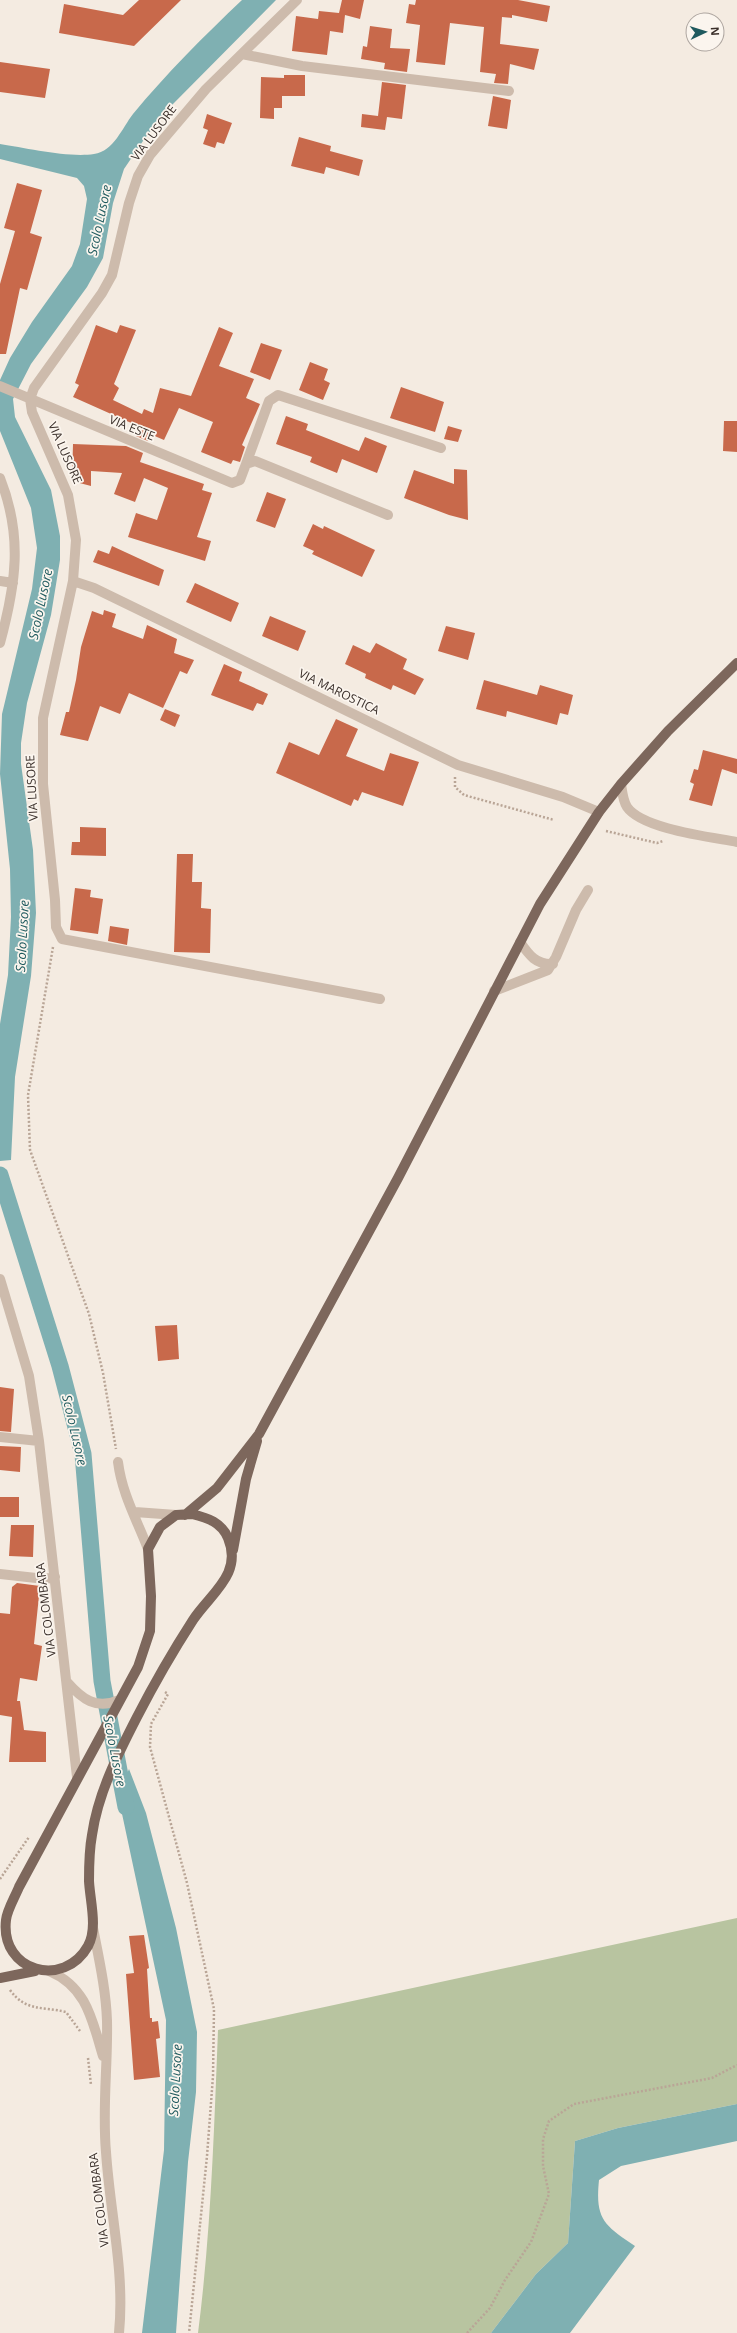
<svg xmlns="http://www.w3.org/2000/svg" width="737" height="2333" font-family="'Open Sans',sans-serif">
	<rect width="100%" height="100%" fill="#f4ebe1"/>
	<!-- green -->
	<path fill="#b8c4a0" d="M737,1918V2104L618,2128L575,2141L568,2243L536,2274L491,2333H198C211,2232 214,2131 218,2030Z"/>
	<!-- water -->
	<path fill="#7fb0b2" d="M242,0H276L172,105L145,138L124,169L113,203L103,258L87,287L31,364L13,399L15,417L51,490L60,536V560L51,615L27,703L21,743V764L33,850L36,913L31,976L15,1077L11,1160L0,1161V1024L8,975L11,917L10,869L0,774L2,714L32,589L37,548L31,508L0,431V380L10,358L32,322L72,266L80,244L87,199L84,186L77,178L0,159V144C26,148 69,158 94,154C114,151 122,128 133,114C166,74 204,36 242,0Z
		M129,1769L146,1813L176,1928L197,2032L196,2092L188,2162L176,2333H142L164,2150L166,2020L118,1795Z
		M737,2104V2141L621,2166L599,2180C595,2219 604,2225 635,2246L570,2333H491L536,2274L568,2243L575,2141L618,2128Z"/>
	<g fill="none" stroke-linecap="round" stroke-linejoin="round">
		<!-- canal -->
		<path stroke="#7fb0b2" stroke-width="17" d="M0,1175L60,1366L83,1454L102,1681L126,1807"/>
	</g>
	<!-- building -->
	<path fill="#c8694b" d="M139,0H181L134,46L59,33L64,4L123,15Z
		M342,0H364L360,19L345,15L343,33L330,31L327,55L292,51L296,16L318,19L319,11L339,13Z
		M416,0H518L550,6L547,22L512,15V18L502,17L500,44L539,49L534,70L510,64L508,84L494,83L496,74L480,72L484,27L450,23L445,65L416,62L420,25L406,23L409,4L415,5Z
		M370,26L392,29L390,48L410,49L407,72L384,69L385,63L361,59L363,46L367,47Z
		M0,62L50,69L45,98L0,92Z
		M284,75H305V96H282V108H274V119L260,118L261,77L284,78Z
		M382,82L406,85L402,119L387,117L385,130L361,127L362,114L378,116Z
		M493,96L511,100L507,129L488,126Z
		M207,114L232,123L224,144L217,142L215,148L203,144L208,130L203,128Z
		M299,137L331,146L330,151L363,160L359,176L326,167L324,174L291,166Z
		M17,183L42,190L30,233L42,237L27,290L20,288L6,354H0V284L15,231L4,228Z
		M96,325L117,333L120,325L136,330L114,384L119,388L113,400L142,414L144,409L153,413L160,388L191,396L219,327L233,333L219,366L254,379L246,398L260,404L242,445L245,447L240,462L233,460L231,464L201,452L213,422L179,408L164,440L150,434L148,441L136,436L138,426L73,397L79,385L75,383Z
		M261,343L282,350L270,380L250,372Z
		M310,362L328,369L324,380L330,383L323,400L299,390Z
		M401,387L444,402L435,432L390,418Z
		M286,416L308,424L306,430L359,451L365,437L387,446L377,473L342,459L337,473L310,462L312,457L276,444Z
		M724,421H737V452L723,451Z
		M448,426L462,430L458,442L444,439Z
		M73,444L126,446L143,453L140,462L204,484L202,490L212,493L197,537L211,541L205,561L128,537L136,513L157,520L168,488L144,478L135,502L114,494L122,473L91,471V486L72,481Z
		M454,469L467,470L468,520L449,515L404,498L414,470L454,484Z
		M267,492L286,499L275,528L256,521Z
		M313,524L323,529L324,526L375,550L362,577L312,554L314,551L303,546Z
		M112,546L164,570L159,586L93,562L98,550L109,554Z
		M195,583L239,603L231,622L186,602Z
		M104,610L116,614L112,627L143,639L147,625L177,639L174,653L194,660L187,674L180,671L163,708L129,693L120,714L100,706L88,741L60,735L66,712H69L76,680L81,647L92,611L103,615Z
		M270,616L306,631L298,651L262,636Z
		M446,626L475,633L468,660L438,651Z
		M376,643L407,659L403,669L424,679L415,695L393,685L391,690L365,678L366,674L345,664L353,645L370,653Z
		M224,664L242,672L239,681L268,694L263,705L257,703L253,711L211,695Z
		M484,680L537,695L540,685L573,695L568,715L560,713L557,725L507,711L506,717L476,709Z
		M165,709L180,715L175,727L160,720Z
		M336,719L358,729L346,756L384,771L390,753L419,762L403,806L362,792L358,801L354,799L351,806L276,773L289,742L319,755Z
		M703,750L737,759V774L722,769L712,806L689,800L694,784L690,782L694,769L698,770Z
		M80,827L106,828V856L71,855L72,842H80Z
		M177,854H193L192,882H202L201,908L211,909L210,953L174,952Z
		M75,888L91,890L90,897L103,899L98,934L70,930Z
		M110,926L129,929L127,945L108,941Z
		M177,1325L179,1359L158,1361L155,1326Z
		M0,1387L14,1389L11,1432L0,1431Z
		M0,1446L21,1447L20,1472L0,1470Z
		M0,1497H19V1517H0Z
		M11,1525H34L33,1557L9,1556Z
		M17,1583L40,1586L34,1644L42,1646L37,1681L20,1678L17,1701H20L24,1730L46,1732V1762H9L12,1717L0,1715V1613L10,1614L12,1587Z
		M144,1935L149,1968L147,1969L150,2018H152V2022L158,2021L160,2038L156,2039L160,2077L134,2080L126,1974L134,1973L129,1936Z"/>
	<g fill="none" stroke-linecap="round" stroke-linejoin="round">
		<!-- path -->
		<path stroke="#b9a596" stroke-width="2.5" stroke-dasharray="2 2" stroke-linecap="butt" d="M455,777V787L464,795L554,820
			M606,831L657,843L663,841
			M53,947L28,1095L30,1150L89,1314L103,1373L116,1449
			M165,1692L168,1694L151,1724L150,1747L187,1883L214,2009L213,2076L207,2156L189,2333
			M0,1879L29,1837
			M10,1990C26,2012 42,2006 66,2012L80,2031
			M88,2058L91,2085
			M467,2333L490,2308L505,2280L531,2242L549,2194L543,2166V2139L549,2121L574,2104L712,2078L737,2065"/>
		<!-- minor -->
		<path stroke="#cdbbac" stroke-width="10" d="M297,0L206,89L150,155L138,176L129,203L112,275L102,293L34,388L30,399L32,412L68,495L76,540L73,581L43,718V784L55,900L56,927L62,939L380,999
			M242,54L302,66L509,91
			M0,386L232,483L240,480L246,464L255,461L388,515
			M246,464L269,401L278,395L441,448
			M0,478C23,536 16,584 0,643
			M0,581L13,583
			M73,581L94,588L458,765L563,797L599,812
			M621,784C622,791 623,801 627,807C642,829 711,837 737,842
			M520,942C529,955 536,965 553,964
			M494,991L548,970L556,957L576,910L588,890
			M0,1279L29,1376L39,1441L77,1777
			M0,1437L39,1441
			M118,1462C122,1494 137,1520 148,1549
			M135,1512L176,1515
			M0,1574L45,1579L55,1577
			M67,1682C82,1699 96,1710 119,1700
			M93,1928C99,1959 106,1990 107,2021C108,2065 102,2108 106,2152C110,2213 125,2272 119,2333
			M49,1971C87,1987 92,2020 103,2056"/>
		<!-- major -->
		<path stroke="#7d675c" stroke-width="10" d="M192,1514C208,1518 221,1522 228,1538C243,1574 211,1593 193,1620C173,1651 154,1684 137,1717C118,1754 98,1793 92,1835C89,1851 89,1866 89,1881C90,1901 98,1928 88,1946C64,1989 0,1972 6,1920C7,1910 15,1897 19,1887L138,1667L150,1631L151,1596L148,1549L160,1527L176,1515Z
			M185,1515L217,1488L259,1434L398,1178L540,904L599,812L621,784L668,731L737,663
			M233,1550L246,1479L257,1441
			M0,1978L35,1971"/>
	</g>
	<g text-anchor="middle" stroke-width="3.5" stroke-linejoin="round" paint-order="stroke">
		<!-- street labels -->
		<g font-size="12" fill="#3b302b" stroke="#fbf5ee">
			<text transform="translate(154 133) rotate(-53)" y="4">VIA LUSORE</text>
			<text transform="translate(132 428) rotate(22)" y="4">VIA ESTE</text>
			<text transform="translate(65 453) rotate(66)" y="4">VIA LUSORE</text>
			<text transform="translate(339 692) rotate(26)" y="4">VIA MAROSTICA</text>
			<text transform="translate(32 788) rotate(-93)" y="4">VIA LUSORE</text>
			<text transform="translate(46 1610) rotate(-97)" y="4">VIA COLOMBARA</text>
			<text transform="translate(99 2200) rotate(-97)" y="4">VIA COLOMBARA</text>
		</g>
		<!-- water labels -->
		<g font-size="13" font-style="italic" fill="#1f5a5e" stroke="#fbf5ee">
			<text transform="translate(99 220) rotate(-78)" y="5">Scolo Lusore</text>
			<text transform="translate(40 604) rotate(-78)" y="5">Scolo Lusore</text>
			<text transform="translate(22 936) rotate(-87)" y="5">Scolo Lusore</text>
			<text transform="translate(75 1430) rotate(77)" y="5">Scolo Lusore</text>
			<text transform="translate(115 1751) rotate(79)" y="5">Scolo Lusore</text>
			<text transform="translate(175 2080) rotate(-87)" y="5">Scolo Lusore</text>
		</g>
	</g>
	<!-- north arrow -->
	<g transform="translate(705 32) rotate(86)"><circle r="19" fill="#fbf5ee" stroke="#aea6a0"/>
	<path d="M0-3L7 15L0 10L-7 15Z" fill="#1f5a5e"/>
	<text y="-6" font-size="11" font-weight="bold" text-anchor="middle" fill="#3b302b">N</text>
	</g>
</svg>
